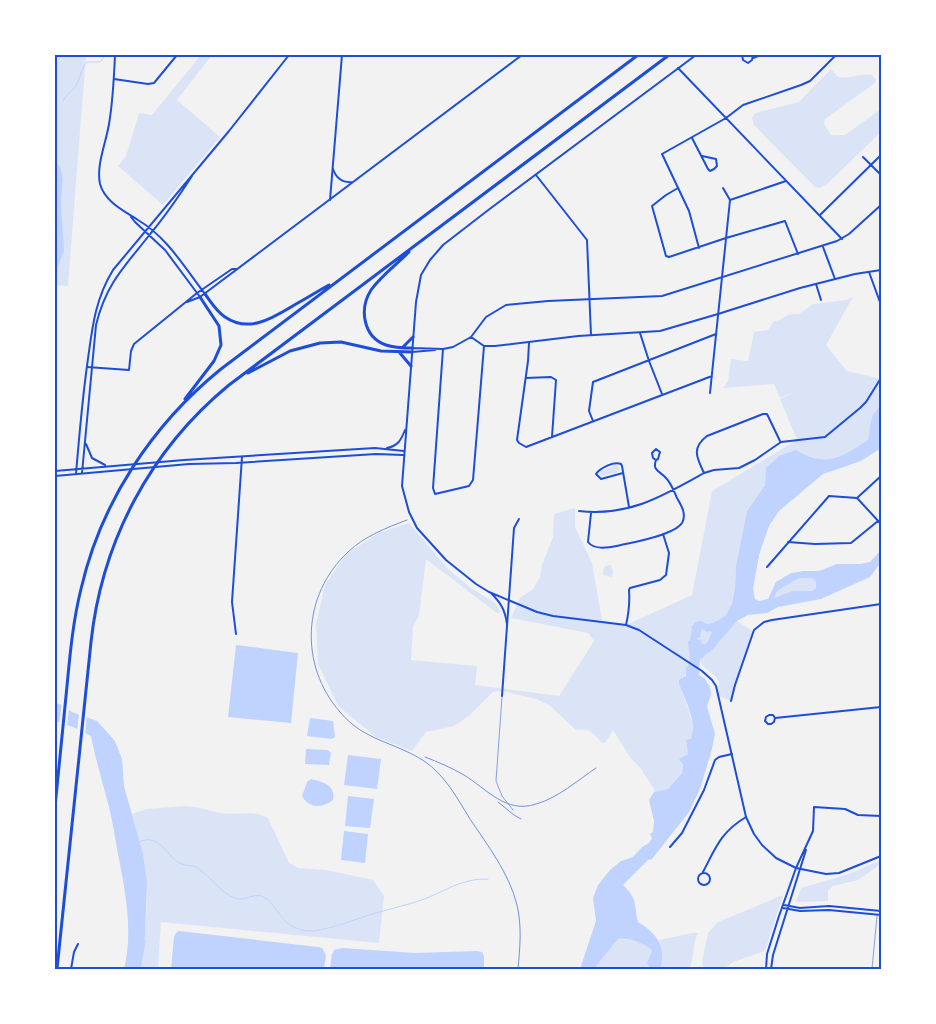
<svg xmlns="http://www.w3.org/2000/svg" width="936" height="1024" font-family="Mulish,sans-serif">
	<rect width="100%" height="100%" fill="#f2f2f2"/>
	<!-- green -->
	<path fill="#dbe4f7" d="M55,55H86L68,286L55,285Z
		M201,55H212L177,100L220,137L163,205L118,166L126,156L139,113L152,115Z
		M831,69L838,77C850,79 861,73 872,75L876,80L875,83L825,119L824,124L831,135H845L881,109V132L826,185L819,188L815,187L754,125L752,118L755,113L799,102Z
		M853,297L826,345L847,371L881,379V406L875,411L868,440C851,450 836,464 814,458C808,457 802,453 796,450L766,468L765,485L747,511L736,566L735,587L732,604L725,616L713,623L692,626L690,640L688,641C688,646 690,649 691,653C691,665 686,676 679,684L689,711L693,726L692,738L686,740L688,754L681,762L683,766L682,773L668,789L654,792V789L641,769L630,757L613,730L605,743H602C593,733 590,728 576,730L549,705L536,699L503,691L493,692L470,715L454,726L426,732L412,751L376,737L338,706L318,664L316,624L325,585L346,554L379,533L409,523L449,570L471,588L495,603L501,612L497,613L426,559L419,615L413,627L411,660L477,666L475,685L559,696L594,641L588,633L511,618L520,598L533,589L540,577L542,565L553,537L554,514L575,508V527L592,563L602,620L626,625L692,595L712,491L797,440L780,399L797,390L780,398L774,384L723,388L728,381L731,359L748,361L754,332L768,330L774,321C785,320 785,312 799,314L813,304L846,300Z
		M616,465L620,468L618,472L602,476L599,474L601,471Z
		M611,565L613,571L612,577L603,575V570L605,566Z
		M799,578H812L816,582V588L812,591L789,592L774,598L777,591Z
		M737,621L754,632L735,685L731,701L718,696C718,692 719,686 719,683C717,673 703,670 700,660Z
		M702,629L712,632L706,644H702L699,640L696,639L698,637H700Z
		M184,806C197,806 209,811 222,813C238,816 253,809 268,818L289,863L299,868L326,870L373,880L384,896L379,943L161,922L158,969H139C144,941 149,910 146,881C144,858 138,836 132,814L147,809Z
		M881,860V864L858,880L833,886L828,890V901L796,902L801,888L849,874Z
		M783,895L765,951L733,962L724,969H703L702,961L708,933L718,922Z
		M692,933H698C692,945 695,957 689,969H660C664,959 663,950 659,940Z
		M618,939L638,940L652,950L647,963L650,969H596L597,965Z"/>
	<!-- water -->
	<path fill="#bfd3fe" fill-rule="evenodd" d="M55,162L60,166L63,179L61,200L64,251L55,274Z
		M881,406V448L861,461L823,474L779,511L769,526L759,555L753,589L755,599L759,601L768,599L776,582L791,573L804,571H819L837,564H860L870,562L881,550V562L870,577L821,599L778,607L767,613L748,615L737,621L713,649L703,657L700,660L699,675L705,679L710,687L711,694L707,706L715,734L712,749L700,789L689,812L652,859L648,860L623,885C638,899 634,905 638,922C656,933 668,947 660,969H650L647,963L652,950C640,942 633,938 618,939L597,965L596,969H580L596,921L593,898L598,885L610,870L621,861L633,857L642,847L649,843L652,838L650,834L653,832L654,821L649,800L654,792L668,789L682,773L683,765L679,759L688,754L686,740L692,738C691,734 693,731 693,727C692,712 684,697 679,684V680L686,676V669C693,658 688,652 688,641L690,640L692,626L696,622L701,621L706,624L713,623L725,616L732,604L735,587L736,566L747,511L765,485L766,468L779,456L796,450C802,453 808,457 814,458C836,464 851,450 868,440C872,425 868,416 881,406ZM799,578H812L816,582V588L812,591H792L774,598L777,591ZM702,629L707,632L709,631L712,632L706,644H702L701,640L696,639L700,637Z
		M236,645L298,653L291,723L228,717Z
		M55,703L63,705L72,712L97,721L115,741L122,759L124,786L143,854L147,883L145,936L139,969H124C133,933 126,895 119,859C115,838 112,816 106,796C101,776 95,757 91,736L73,727L55,721Z
		M310,718L333,721L335,737L332,739L307,736Z
		M306,749L328,750L331,753L329,765L305,764Z
		M348,755L381,759L377,789L344,785Z
		M311,779C323,782 336,785 333,800C323,808 309,809 302,796L307,782Z
		M348,796L374,799L370,828L345,826Z
		M344,831L368,834L365,863L341,860Z
		M179,931L318,947L322,948L326,955L324,969H171L174,937L176,933Z
		M343,948L415,953L477,951L482,952L484,956V969H330L332,954L334,950Z"/>
	<!-- pier -->
	<path fill="#f2f2f2" d="M62,702L69,707L67,728L59,725Z
		M79,712L87,715L85,736L77,732Z"/>
	<g fill="none" stroke-linecap="round" stroke-linejoin="round">
		<!-- stream -->
		<path stroke="#bfd3fe" stroke-width="1" d="M63,101C66,94 73,91 76,85C81,77 81,69 87,62H100L106,55
			M139,842C161,832 165,857 182,864C186,866 192,865 196,867C210,875 220,893 235,898C246,902 256,890 267,899C277,908 282,923 296,928C299,929 304,931 307,931C323,932 353,920 369,915C388,909 409,905 427,898C448,889 465,878 488,879"/>
		<!-- river -->
		<path stroke="#bfd3fe" stroke-width="5" d="M138,969L143,942"/>
		<!-- service -->
		<path stroke="#1d4ed8" stroke-width="0.5" d="M502,697L496,781L502,796L513,810
			M872,969L877,916"/>
		<!-- minor -->
		<path stroke="#1d4ed8" stroke-width="2" d="M742,55L743,60L748,63L752,60L753,55
			M753,58L761,55
			M678,68L842,239
			M114,79L148,84L154,83L177,55
			M692,138L708,169L710,171L714,169L717,166L716,159L702,156
			M863,157L881,175
			M536,175L587,240L591,335
			M678,188L666,195L652,206L666,256L669,257L726,238L785,221L798,254
			M330,200L342,55
			M730,200L786,181
			M820,215L881,155
			M823,247L835,279
			M699,248L689,211L662,154L726,118L743,105L801,85L810,81L836,55
			M869,272L881,305
			M816,284L821,300
			M187,302L200,297
			M640,333L649,361L662,394
			M529,343L528,361L517,440L519,443L526,447L712,376
			M443,349L433,488L435,494L469,486L473,480L484,346
			M87,367L129,370L131,351L134,344L197,293
			M526,378L551,377L556,380L552,437
			M710,393L730,200L723,188
			M593,421L589,411L593,382L716,334
			M623,473L601,479L596,474C600,468 614,461 621,464L622,466L629,507
			M704,473C697,458 691,448 707,436L763,414H767L780,441
			M857,498L881,476
			M579,511C628,517 663,496 704,473L714,470L739,468L755,460L781,442L825,437L860,408L866,402L881,378
			M591,513L588,542C595,551 611,547 621,545C635,542 674,535 682,523C687,514 681,505 677,498C674,491 671,483 666,478C660,471 652,471 656,460L653,458L652,453L656,449L660,452L658,459L656,460
			M788,542L815,544L851,543L878,521
			M767,567L829,496L857,498L881,524
			M626,625C629,612 630,603 629,590L630,588L660,580L666,575L669,553L663,534
			M236,634L232,602L242,457
			M502,696L514,528L519,519
			M731,701L735,685L754,630L764,622L772,620L881,604
			M775,718L774,722L771,724H768L765,721L766,717L769,715H773L775,718L881,707
			M670,847L682,833L704,790L715,760L719,757L732,754
			M703,872C716,847 721,832 746,817
			M698 879a6 6 0 1 1 12 0a6 6 0 1 1-12 0Z
			M784,905L800,908L829,906L881,911
			M783,908L800,911L829,910L881,915
			M71,969L74,952L78,944
			M766,969L767,954L779,916L796,868L813,831L814,807L845,809L858,815L881,816
			M771,969L773,955L806,850"/>
		<!-- tertiary -->
		<path stroke="#1d4ed8" stroke-width="2" d="M115,55C114,78 113,101 109,124C106,143 96,165 100,184C105,202 124,211 138,220C167,237 185,268 205,294
			M696,55L487,211L443,245L430,260L421,275L416,302L402,486L409,512L417,528L446,560L476,584L489,592L537,612L553,616L626,625L639,630L702,671L712,680L716,686L746,817L754,834L762,845L776,858L796,868L826,874L839,873L881,856
			M333,169C336,178 343,183 353,182
			M131,217L135,222L165,250L200,297L522,55
			M197,293L232,269H237
			M471,337L484,346H495L578,336L660,331L718,314L800,288L855,274L881,270
			M413,348L443,349L453,347L471,337L486,317L506,305L548,301L662,296L837,241L849,234L881,205
			M412,352L435,350
			M86,444L92,458L105,465
			M387,448C398,446 401,440 405,430
			M55,471L184,460L375,448L404,451
			M82,473L96,325C106,283 126,265 151,233C166,215 179,196 192,176
			M76,474C79,438 82,402 87,366C92,331 94,301 113,270L229,131L289,55
			M55,476L189,464L236,463L376,454L403,455
			M491,593C501,603 505,610 507,624"/>
		<!-- motorway -->
		<path stroke="#1d4ed8" stroke-width="3" d="M409,252C397,264 381,276 371,290C359,309 363,337 386,345C394,348 404,348 413,348
			M205,294C211,302 216,311 225,317C250,334 274,317 296,304C307,298 318,291 329,285
			M403,347L413,337
			M399,352L411,366
			M248,373L290,351L320,343L341,342L381,351L412,352
			M185,399L214,361L221,345L219,326L200,297
			M55,807C59,767 63,727 67,686C70,654 73,621 81,589C101,502 152,425 221,369L638,55
			M57,969L91,642C102,541 150,450 229,385L669,55"/>
		<!-- rail -->
		<path stroke="#7290e2" stroke-width="1" d="M407,520C386,528 365,536 348,552C302,595 299,665 340,712C364,741 395,742 424,761C445,775 457,798 470,819C488,846 509,873 517,905C522,926 520,948 518,969
			M425,757C438,762 452,768 464,775C487,789 506,814 536,804C558,798 578,780 596,768
			M498,802L514,815L521,819"/>
	</g>
	<!-- border -->
	<rect width="936" height="1024" fill="none" stroke="#ffffff" stroke-width="112"/>
	<rect x="56" y="56" width="824" height="912" fill="none" stroke="#1d4ed8" stroke-width="2"/>
</svg>
